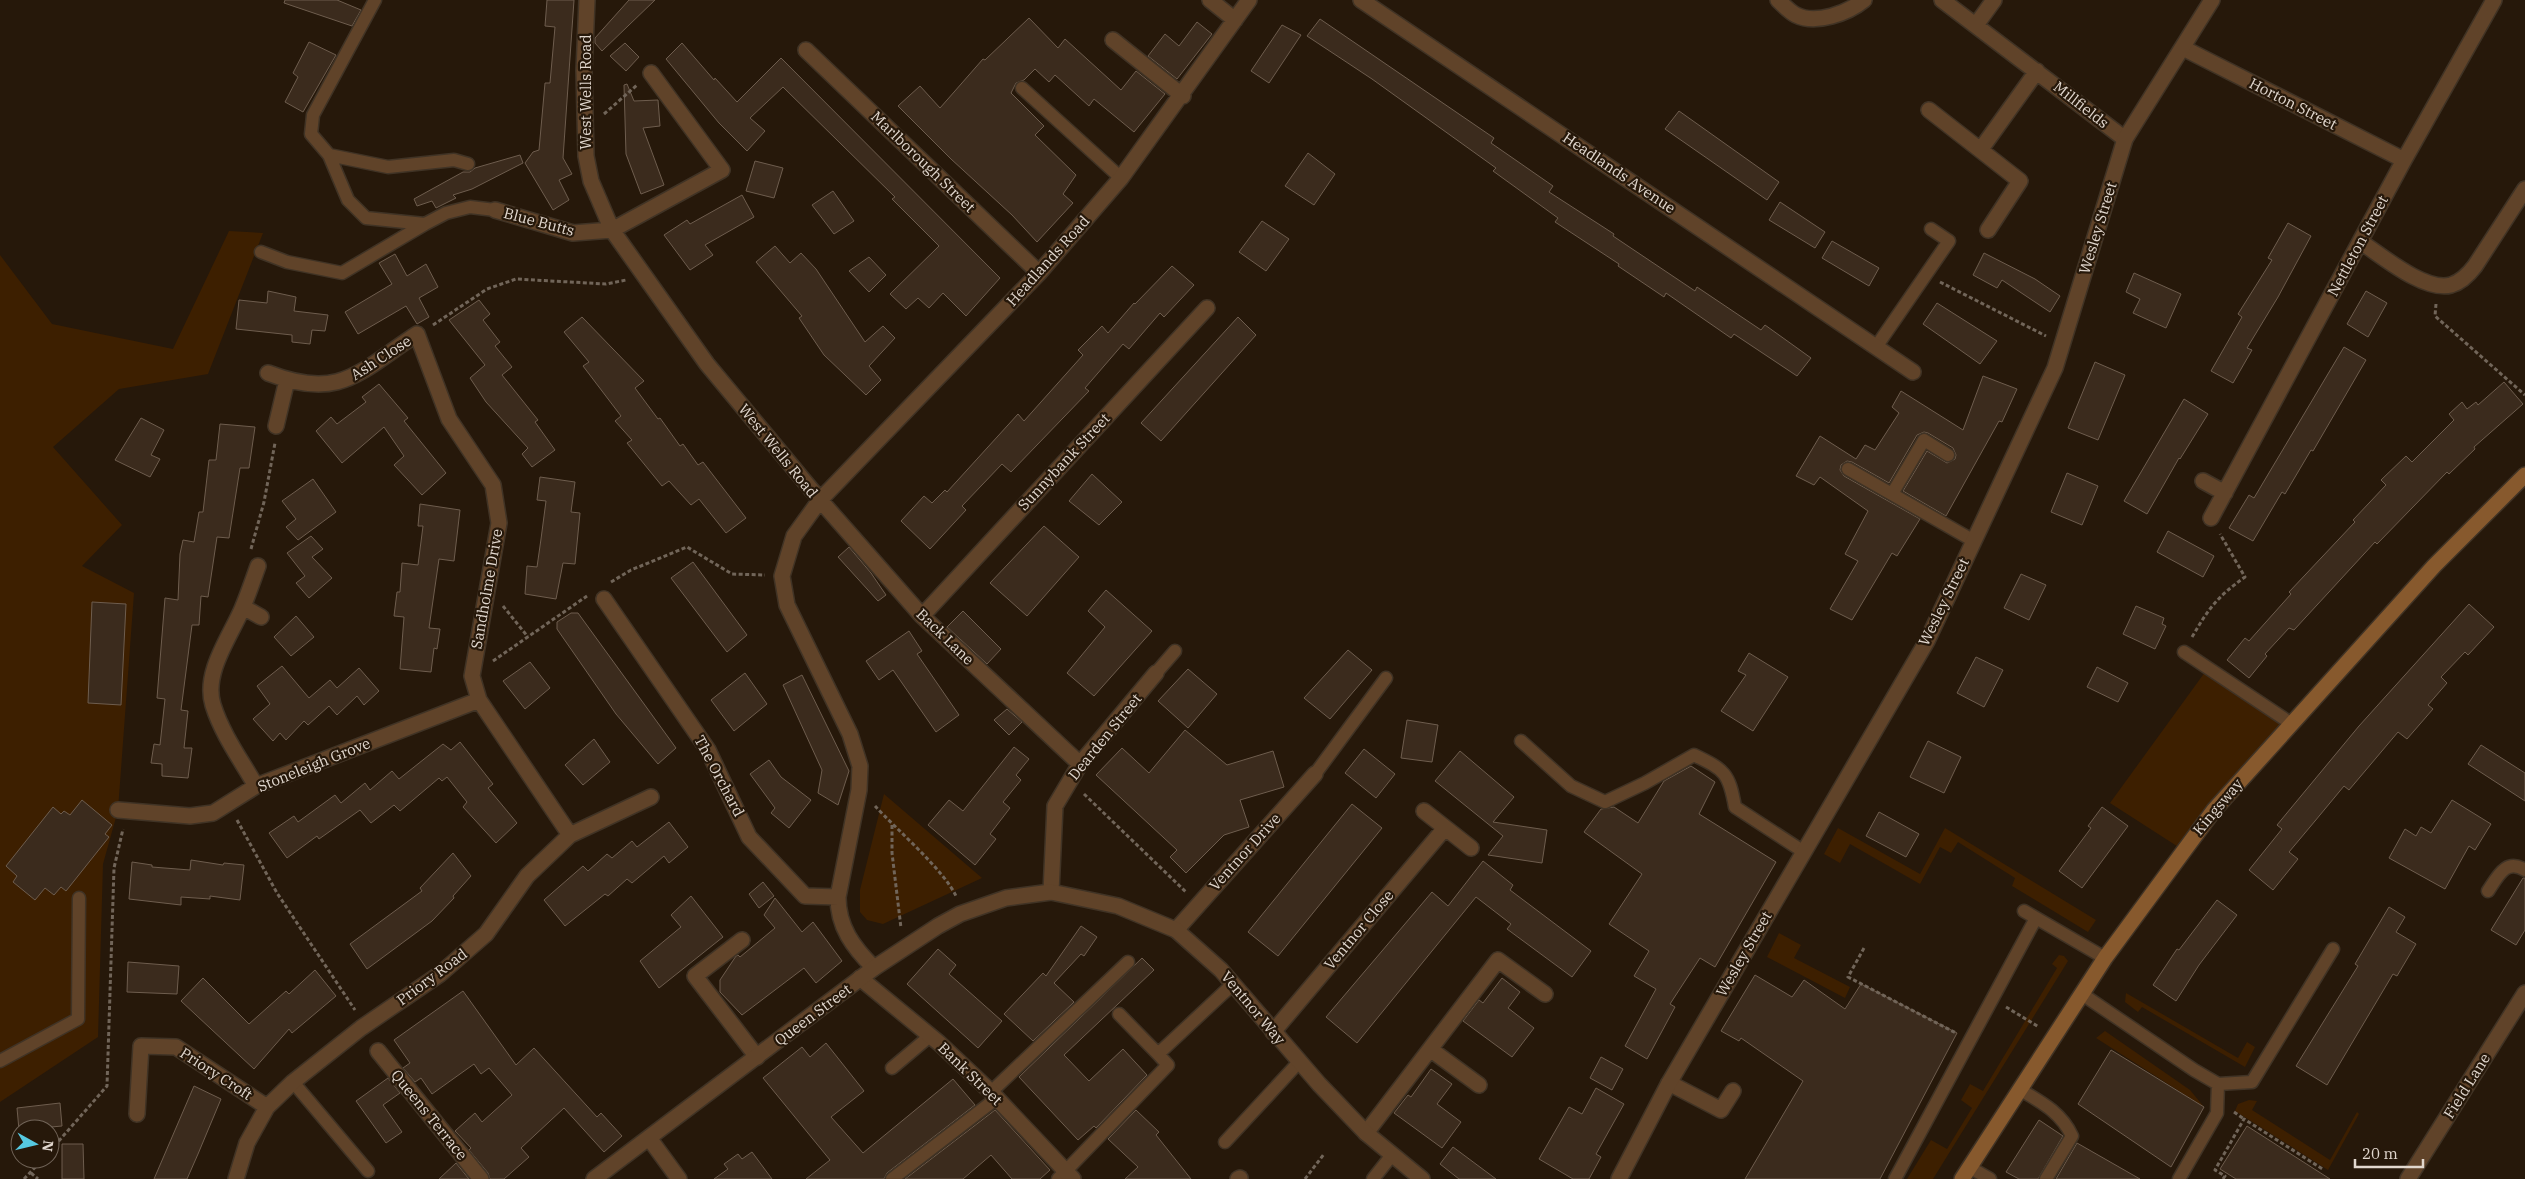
<svg xmlns="http://www.w3.org/2000/svg" width="2525" height="1179" font-family="'IBM Plex Serif',serif">
	<rect width="100%" height="100%" fill="#26180a"/>
	<!-- green -->
	<path fill="#3d1f00" d="M229,231L263,233L208,374L119,389L53,447L122,525L82,566L134,593L118,810L103,864L98,1037L0,1102V255L52,324L173,349Z
		M2208,668L2292,724L2183,850L2110,803Z
		M884,794L982,878L883,924L867,920L860,912V890Z
		M1838,828L1920,874L1945,828L2096,920L2088,932L2012,886L2015,878L1958,842L1951,853L1940,847L1920,884L1850,844L1840,863L1824,854Z
		M1779,933L1801,945L1794,958L1850,987L1845,998L1767,957Z
		M2059,955L2064,956L2068,961L1933,1179H1907L1931,1140L1947,1149L1972,1108L1961,1100L1970,1084L1983,1091L2057,968L2052,964Z
		M2126,993L2238,1058L2247,1042L2255,1047L2245,1067L2142,1007L2138,1012L2125,1002Z
		M2105,1031L2190,1090L2204,1107L2096,1038Z
		M2249,1100L2257,1101L2252,1110L2330,1160L2357,1112L2359,1114L2328,1170L2235,1111L2238,1104Z"/>
	<!-- building -->
	<path fill="#3b2b1d" stroke="#6e5d4e" d="M285,0H337L361,10L352,26L284,3Z
		M547,0H574L563,158L572,174L559,180L569,200L553,210L525,163L533,152L539,150L545,83H550L555,27L545,26Z
		M629,0H655L602,51L595,43V38Z
		M1029,18L1058,48L1065,39L1121,90L1136,71L1165,94L1134,132L1094,99L1089,106L1055,75L1049,82L1035,69L1024,80L1016,83L1011,93L1044,126L1035,135L1076,175L1063,194L1073,203L1037,242L1012,215L951,159L898,106L920,86L940,108L983,59L985,60Z
		M1320,19L1494,138L1491,143L1553,186L1549,192L1614,234L1613,236L1695,291L1697,287L1761,330L1765,325L1811,358L1797,376L1734,334L1731,338L1666,293L1664,297L1618,266L1619,264L1555,222L1558,218L1493,171L1496,168L1372,79L1307,36Z
		M1197,22L1212,34L1177,79L1148,56L1165,34L1179,46Z
		M1282,25L1301,35L1269,83L1251,71Z
		M309,42L336,55L303,112L285,102L298,77L293,73Z
		M625,43L639,57L626,71L610,56Z
		M682,43L714,80L715,78L737,102L781,58L1000,278L966,316L943,293L929,308L918,298L906,309L890,294L939,246L892,199L895,197L783,87L750,118L765,131L747,151L719,123L666,59Z
		M627,84L634,101L658,100L660,126L643,128L664,185L641,194L626,154L624,85Z
		M1679,111L1779,182L1767,200L1665,129Z
		M1308,153L1335,174L1314,205L1285,186Z
		M520,155L523,163L472,189L453,195L456,198L436,208L432,201L417,206L414,199L463,172H470L475,168Z
		M755,161L783,168L774,198L746,191Z
		M833,191L854,221L834,234L812,205Z
		M742,195L754,217L705,245L713,255L690,270L664,235L687,220L690,224Z
		M1780,202L1825,232L1815,248L1769,220Z
		M1262,221L1289,239L1266,271L1239,252Z
		M2288,223L2311,236L2278,297L2247,348L2252,350L2233,383L2211,371L2242,317L2238,314L2272,260L2268,258Z
		M1832,241L1879,268L1869,286L1822,258Z
		M775,246L790,263L801,253L816,269L865,342L883,326L895,338L869,366L881,380L866,395L824,355L799,318L802,316L756,262Z
		M1984,253L2035,279L2060,296L2050,312L2002,280L1997,288L1973,275Z
		M395,254L407,276L426,264L438,287L419,298L429,317L417,324L406,306L358,334L345,312L392,284L379,263Z
		M869,257L886,275L869,292L849,271Z
		M1172,266L1194,285L1164,317L1160,313L1129,349L1123,344L1085,388L1089,391L1011,472L1002,464L962,506L966,510L930,549L901,521L924,496L932,503L945,490L947,492L1018,414L1024,421L1083,355L1078,350L1102,326L1108,333L1134,303L1135,304Z
		M2134,273L2181,294L2166,328L2133,313L2140,299L2126,292Z
		M268,291L296,297L294,311L328,315L325,331L312,330L310,344L292,342V335L236,329L239,300L267,303Z
		M2366,291L2387,303L2368,337L2347,324Z
		M479,300L490,314L483,320L500,342L495,346L512,367L502,375L538,420L535,422L555,450L532,467L522,454L528,448L486,402L470,378L485,365L449,320Z
		M1937,303L1997,341L1980,364L1923,324Z
		M582,317L644,381L635,388L658,419L660,418L680,446L683,444L698,465L703,462L746,518L726,533L699,499L691,505L669,481L662,486L627,443L632,440L615,421L621,416L583,366L589,362L564,332Z
		M1238,317L1256,335L1161,441L1141,423Z
		M2344,347L2366,360L2313,451L2311,450L2285,494L2282,492L2253,541L2229,528L2249,495L2254,498Z
		M2095,362L2125,375L2098,440L2068,428Z
		M1983,376L2017,389L2002,422L1999,421L1946,516L1903,491L1927,451L1947,463L1955,459L1956,455L1953,448L1928,433L1924,432L1917,435L1889,483L1852,462L1847,461L1841,465L1840,470L1844,476L1920,519L1897,556L1892,553L1852,620L1830,609L1858,561L1845,554L1868,511L1820,477L1814,485L1796,476L1820,436L1856,459L1865,445L1875,450L1899,413L1892,407L1901,391L1963,430Z
		M2504,382L2523,404L2474,447L2475,449L2449,474L2447,472L2377,544L2375,542L2294,630L2289,628L2265,654L2267,656L2249,678L2227,660L2245,638L2249,641L2291,594L2289,592L2355,522L2353,520L2386,485L2381,480L2406,456L2412,462L2454,420L2449,414L2462,402L2467,409L2476,402L2478,405Z
		M379,384L408,418L404,421L446,473L422,495L394,465L404,456L384,427L342,463L316,431L331,417L337,424L366,402L362,397Z
		M2184,399L2208,414L2180,459L2179,458L2147,514L2124,501Z
		M141,418L164,430L151,455L160,459L150,477L115,460Z
		M220,424L255,427L249,468H240L229,538L217,537L208,597L201,596L199,625H192L181,710L188,711L184,748H192L188,778L162,776V764L151,763L154,744L160,745L165,699L157,698L165,598L178,600L180,554L183,540L194,542L199,512H203L209,460H216Z
		M2067,473L2098,486L2082,525L2051,512Z
		M1092,474L1122,502L1099,525L1069,501Z
		M540,477L575,482L571,512L580,513L575,564L563,563L556,599L525,594L527,566L537,567L541,539L546,501L537,500Z
		M313,479L336,512L298,540L286,527L296,519L282,501Z
		M420,504L460,510L454,561L439,559L429,628L440,629L437,649L434,648L431,672L400,669L404,617L394,616L397,592H400L402,563L418,565L423,526H418Z
		M1044,526L1079,557L1027,616L990,583Z
		M2168,531L2214,556L2203,577L2157,552Z
		M311,536L323,549L312,557L332,578L309,598L296,583L305,576L287,553Z
		M849,547L871,573L886,595L878,601L838,557Z
		M693,562L747,635L727,652L671,578Z
		M2021,574L2046,585L2029,620L2004,608Z
		M1106,590L1152,631L1094,696L1067,673L1105,627L1088,611Z
		M92,602L126,604L121,705L88,703Z
		M2469,604L2494,627L2468,655L2465,652L2441,677L2447,683L2428,705L2433,709L2407,739L2398,732L2349,790L2344,786L2315,821L2289,852L2298,859L2273,890L2249,870L2282,829L2277,825L2359,726Z
		M2136,606L2164,618L2162,624L2166,626L2155,649L2123,634Z
		M963,611L1001,649L987,664L947,627Z
		M571,613H578L676,748L658,764L616,714L557,629V622Z
		M296,616L314,637L291,656L274,637Z
		M909,631L922,651L917,654L959,715L936,732L893,670L879,680L866,661Z
		M1348,650L1372,670L1330,719L1304,698Z
		M1749,653L1788,677L1753,731L1721,711L1746,675L1738,671Z
		M1976,657L2003,670L1984,707L1957,693Z
		M530,662L550,688L525,709L503,681Z
		M282,666L309,698L330,680L337,688L359,668L379,691L364,705L357,696L337,715L329,706L308,725L304,721L286,740L280,733L273,741L253,719L270,704L257,686Z
		M2097,667L2128,683L2118,702L2087,687Z
		M1188,669L1217,694L1188,728L1158,701Z
		M745,673L767,704L734,731L711,700Z
		M802,675L849,771L838,805L818,793L822,770L783,685Z
		M1007,709L1022,722L1009,735L994,720Z
		M1407,720L1438,725L1432,762L1401,758Z
		M1185,730L1227,765L1273,751L1284,787L1240,800L1249,827L1224,835L1186,873L1170,857L1177,850L1096,775L1122,748L1149,773Z
		M594,739L610,762L583,785L565,765Z
		M1928,741L1961,757L1944,793L1910,777Z
		M460,742L493,784L488,788L517,823L496,843L463,807L467,802L447,777L442,781L439,778L400,811L394,805L371,823L360,810L319,839L317,836L287,858L269,833L294,816L298,822L335,795L341,803L365,783L370,790L392,771L399,779L443,744L451,750Z
		M2481,745L2525,773V801L2468,764Z
		M1014,747L1029,759L1016,775L1021,780L1003,802L1010,808L990,834L996,839L975,865L928,825L949,800L963,811Z
		M1364,749L1395,774L1376,798L1345,773Z
		M1460,751L1514,797L1493,822L1547,830L1542,863L1488,855L1503,836L1435,781Z
		M769,760L781,777L811,800L789,828L771,813L775,808L750,774Z
		M1691,766L1715,782L1699,814L1776,862L1715,967L1700,958L1670,1004L1675,1007L1647,1059L1625,1046L1656,989L1634,976L1649,951L1609,924L1642,874L1584,832L1601,809L1614,807L1638,823L1664,781Z
		M82,800L112,825L105,834L109,837L66,891L61,887L54,895L45,888L35,900L13,882L17,876L6,866L53,807L61,814L64,811L70,815Z
		M2452,800L2491,824L2475,850L2469,846L2445,889L2389,858L2405,829L2416,836L2421,827L2431,833Z
		M1352,804L1382,828L1278,956L1248,932Z
		M2102,807L2128,826L2082,888L2059,871L2091,828L2088,826Z
		M1879,812L1919,834L1906,857L1866,836Z
		M669,822L688,847L669,863L664,856L632,883L627,879L608,896L605,894L565,926L544,900L583,866L588,871L607,854L612,858L632,841L637,847Z
		M453,853L471,876L453,896L454,898L432,921L367,969L350,944L422,891L420,888Z
		M191,860L223,865L224,863L244,865L240,900L210,896V899L181,897V905L129,899L132,862L152,865V867L190,870Z
		M1483,861L1513,885L1510,890L1591,951L1572,977L1507,929L1511,924L1476,897L1357,1043L1326,1017L1432,892L1448,906Z
		M2523,878H2525V930L2516,945L2491,930Z
		M763,882L774,896L759,908L749,894Z
		M691,896L723,937L659,988L640,961L681,927L671,915Z
		M775,898L802,932L813,922L842,961L816,983L804,968L742,1015L720,992V980L736,956L738,955L740,957L775,928L764,915Z
		M2217,900L2237,915L2199,965L2176,1001L2153,985L2177,949L2179,950Z
		M2389,907L2405,917L2396,932L2416,944L2397,976L2393,974L2327,1085L2296,1066L2358,966L2355,964Z
		M1081,926L1097,937L1084,956L1081,954L1054,983L1074,1002L1033,1041L1004,1014L1043,973L1046,976Z
		M938,949L956,965L949,974L1002,1021L978,1048L907,984Z
		M1142,958L1154,970L1064,1055L1089,1081L1123,1049L1147,1075L1096,1128L1094,1126L1078,1140L1019,1077Z
		M128,962L179,966L177,994L127,992Z
		M315,970L336,996L292,1033L289,1029L254,1069L181,1001L203,978L249,1024L286,991L289,994Z
		M1755,975L1792,997L1804,980L1845,1009L1861,984L1957,1033L1880,1179H1745L1803,1081L1741,1038L1739,1041L1721,1031Z
		M1502,978L1520,992L1508,1008L1534,1028L1512,1057L1463,1021L1479,1000L1483,1003Z
		M463,991L516,1065L534,1048L597,1117L601,1113L622,1136L604,1152L564,1108L521,1148L529,1157L504,1179H490L488,1173L469,1150L471,1148L455,1131L475,1113L482,1122L512,1095L489,1068L481,1074L474,1064L432,1094L421,1078L415,1082L403,1068L410,1063L394,1040Z
		M826,1043L864,1091L831,1117L863,1153L953,1079L975,1105L887,1173L884,1179H806L830,1160L763,1078L802,1047L810,1057Z
		M2111,1050L2204,1107L2171,1167L2078,1104Z
		M1601,1057L1623,1069L1612,1090L1590,1078Z
		M1431,1069L1452,1084L1437,1104L1461,1122L1442,1148L1394,1113L1408,1095L1411,1097Z
		M388,1078L400,1093L383,1105L402,1132L386,1143L356,1101Z
		M194,1086L221,1099L198,1154L187,1179H154Z
		M1596,1088L1624,1104L1596,1154L1601,1157L1589,1179H1573L1539,1159L1569,1107L1582,1114Z
		M60,1103L62,1126L19,1130L17,1108Z
		M995,1110L1050,1170L1040,1179H1012L991,1155L963,1179H905Z
		M1136,1110L1159,1132L1156,1135L1191,1179H1125L1138,1167L1108,1139Z
		M2039,1120L2063,1136L2038,1179H2019L2006,1172Z
		M2247,1126L2330,1179H2236L2220,1169Z
		M2077,1143L2140,1179H2056Z
		M62,1144H83L84,1179H62Z
		M1453,1147L1496,1179H1459L1440,1164Z
		M752,1152L772,1179H714L728,1169L724,1164L738,1154L742,1159Z
		M456,1163L469,1179H439Z"/>
	<g fill="none" stroke-linecap="round" stroke-linejoin="round">
		<!-- service casing -->
		<g stroke="#403325" stroke-width="15">
			<path id="service" d="M1022,88L1121,178
				M329,155L311,134L313,115L375,0
				M468,164L454,160L388,167L329,155L348,200L366,218L425,224L446,213L470,207L495,210
				M261,252L287,262L342,273L425,224
				M1876,347L1949,241L1931,229
				M1848,469L1974,541
				M1892,494L1924,440L1948,455
				M2184,652L2292,724
				M1156,673L1175,651
				M1521,741L1571,786L1605,802L1645,783L1694,755C1725,770 1729,773 1735,807L1804,852
				M1315,774L1386,678
				M2488,891C2498,876 2506,858 2525,870
				M2024,911L2105,958
				M2082,994L2194,1070L2218,1084L2252,1082L2333,949
				M1119,1014L1158,1054
				M0,1061L78,1019L79,898
				M892,1068L930,1036
				M293,1082L368,1171
				M2019,1089C2041,1102 2061,1112 2072,1136L2046,1179
				M991,1092L1128,962
				M1225,1142L1299,1062
				M1969,1167L1990,1179
				M892,1179L997,1098
				M1058,1179L1168,1065L1158,1054L1233,984
				M1373,1179L1392,1155
				M1895,1179L2036,918
				M2179,1179L2217,1113L2218,1084"/>
		</g>
		<!-- pedestrian casing -->
		<g stroke="#403325" stroke-width="18">
			<path id="pedestrian" d="M1238,1179L1240,1178"/>
		</g>
		<!-- minor casing -->
		<g stroke="#403325" stroke-width="18">
			<path id="minor" d="M587,0L584,71L586,156L591,181L612,230L707,364L820,500L922,616L1080,764
				M1210,0L1235,20
				M1361,0L1913,372
				M1778,0C1783,5 1790,12 1796,15C1816,25 1848,13 1864,0
				M1942,0L2125,139
				M1976,25L1994,0
				M1113,40L1183,96
				M2183,48L2404,160
				M806,50L1039,273
				M1929,110L2020,181L1988,230
				M1981,149L2037,71
				M495,210L573,233L612,230L722,170L651,73
				M2361,242C2382,256 2425,292 2451,285C2461,282 2469,274 2475,266L2525,189
				M268,373C340,401 359,372 417,334L449,419L493,485L499,523L472,676L479,700L570,835
				M276,426L287,380
				M2203,481L2225,493
				M2211,518L2404,160L2494,0
				M604,599L708,750L749,837L805,896L838,897
				M243,607L261,617
				M922,616L1207,308
				M256,786C241,760 222,734 213,705C203,673 230,637 242,609C248,595 253,580 258,566
				M118,810L190,816L213,813L256,786L479,700
				M1424,811L1471,848
				M1051,892L1055,806L1080,764L1156,673
				M1176,930L1315,774
				M742,940L695,976L757,1057
				M874,968C853,947 838,927 838,897L859,790L860,766L850,734L787,605L782,576L794,536L820,500L1039,273L1121,178L1249,0
				M860,978L939,1043L991,1092L1073,1179
				M1273,1032L1445,828
				M1430,1049L1479,1085
				M378,1051L481,1179
				M1669,1083L1721,1110L1733,1091
				M137,1114L141,1046L176,1047L267,1107
				M1366,1133L1498,960L1545,994
				M236,1179L247,1143L267,1107L293,1082L361,1028L440,974L486,934L527,876L570,835L651,797
				M2408,1179L2525,993"/>
		</g>
		<!-- tertiary casing -->
		<g stroke="#403325" stroke-width="18">
			<path id="tertiary" d="M649,1138L679,1179
				M594,1179L874,968L938,926L960,914L1006,898L1051,892L1118,906L1176,930L1221,970L1319,1084L1366,1133L1422,1179
				M1619,1179L1669,1083L1927,641L2055,368L2125,139L2212,0"/>
		</g>
		<!-- secondary casing -->
		<g stroke="#403325" stroke-width="18">
			<path id="secondary" d="M1962,1179L2105,958L2214,810L2434,566L2525,475"/>
		</g>
		<!-- path -->
		<path stroke="#716559" stroke-width="3" stroke-dasharray="4 2.5" stroke-linecap="butt" d="M604,114L637,85
			M1940,282L2046,336
			M2436,304L2435,316L2525,395
			M433,325L487,289L516,279L606,284L626,280
			M251,549L264,502L275,443
			M611,582L631,570L687,547L732,574L765,575
			M503,606L528,637
			M2192,637C2209,608 2217,597 2245,577L2220,534
			M493,661L587,596
			M1084,794L1186,892
			M875,806C896,829 943,869 956,896
			M237,820L277,893L355,1010
			M892,825V853L901,928
			M1864,948L1848,977L1956,1033
			M2006,1007L2039,1027
			M2234,1112L2244,1119
			M50,1151L107,1086L114,868L123,829
			M31,1173L38,1179
			M24,1179L43,1159
			M1305,1179L1324,1154
			M2223,1179L2225,1176L2215,1170L2244,1119L2324,1170"/>
		<!-- service -->
		<use href="#service" stroke="#604329" stroke-width="12"/>
		<!-- pedestrian -->
		<use href="#pedestrian" stroke="#604329" stroke-width="15"/>
		<!-- minor -->
		<use href="#minor" stroke="#604329" stroke-width="15"/>
		<!-- tertiary -->
		<use href="#tertiary" stroke="#604329" stroke-width="15"/>
		<!-- secondary -->
		<use href="#secondary" stroke="#87592d" stroke-width="15"/>
	</g>
	<g text-anchor="middle" stroke-width="4.5" stroke-linejoin="round" paint-order="stroke">
		<!-- street labels -->
		<g font-size="15" fill="#e1d7ce" stroke="#26180a">
			<text transform="translate(586 92) rotate(-90)" y="5">West Wells Road</text>
			<text transform="translate(2293 104) rotate(27)" y="5">Horton Street</text>
			<text transform="translate(2081 105) rotate(38)" y="5">Millfields</text>
			<text transform="translate(923 162) rotate(44)" y="5">Marlborough Street</text>
			<text transform="translate(1619 173) rotate(34)" y="5">Headlands Avenue</text>
			<text transform="translate(539 222) rotate(15)" y="5">Blue Butts</text>
			<text transform="translate(2098 228) rotate(-73)" y="5">Wesley Street</text>
			<text transform="translate(2358 246) rotate(-62)" y="5">Nettleton Street</text>
			<text transform="translate(1048 261) rotate(-48)" y="5">Headlands Road</text>
			<text transform="translate(381 358) rotate(-33)" y="5">Ash Close</text>
			<text transform="translate(778 451) rotate(51)" y="5">West Wells Road</text>
			<text transform="translate(1064 462) rotate(-47)" y="5">Sunnybank Street</text>
			<text transform="translate(487 589) rotate(-80)" y="5">Sandholme Drive</text>
			<text transform="translate(1944 602) rotate(-64)" y="5">Wesley Street</text>
			<text transform="translate(945 637) rotate(44)" y="5">Back Lane</text>
			<text transform="translate(1105 737) rotate(-51)" y="5">Dearden Street</text>
			<text transform="translate(314 765) rotate(-22)" y="5">Stoneleigh Grove</text>
			<text transform="translate(719 776) rotate(62)" y="5">The Orchard</text>
			<text transform="translate(2218 807) rotate(-50)" y="5">Kingsway</text>
			<text transform="translate(1245 852) rotate(-48)" y="5">Ventnor Drive</text>
			<text transform="translate(1359 930) rotate(-50)" y="5">Ventnor Close</text>
			<text transform="translate(1744 954) rotate(-60)" y="5">Wesley Street</text>
			<text transform="translate(432 977) rotate(-37)" y="5">Priory Road</text>
			<text transform="translate(1253 1008) rotate(50)" y="5">Ventnor Way</text>
			<text transform="translate(813 1015) rotate(-37)" y="5">Queen Street</text>
			<text transform="translate(216 1074) rotate(33)" y="5">Priory Croft</text>
			<text transform="translate(970 1074) rotate(44)" y="5">Bank Street</text>
			<text transform="translate(2467 1086) rotate(-58)" y="5">Field Lane</text>
			<text transform="translate(429 1115) rotate(51)" y="5">Queens Terrace</text>
		</g>
	</g>
	<!-- north arrow -->
	<g transform="translate(35 1144) rotate(98)"><circle r="24" fill="#26180a" stroke="#716458"/>
	<path d="M0-4L9 19L0 12L-9 19Z" fill="#56c9e1"/>
	<text y="-8" font-size="14" font-weight="bold" text-anchor="middle" fill="#e1d7ce">N</text>
	</g>
	<!-- scale -->
	<path d="M2355 1159v8h68v-8" fill="none" stroke="#e1d7ce" stroke-width="2.5"/>
	<text x="2362" y="1159" font-size="15" fill="#e1d7ce" stroke="#26180a" stroke-width="4" paint-order="stroke">20 m</text>
</svg>
